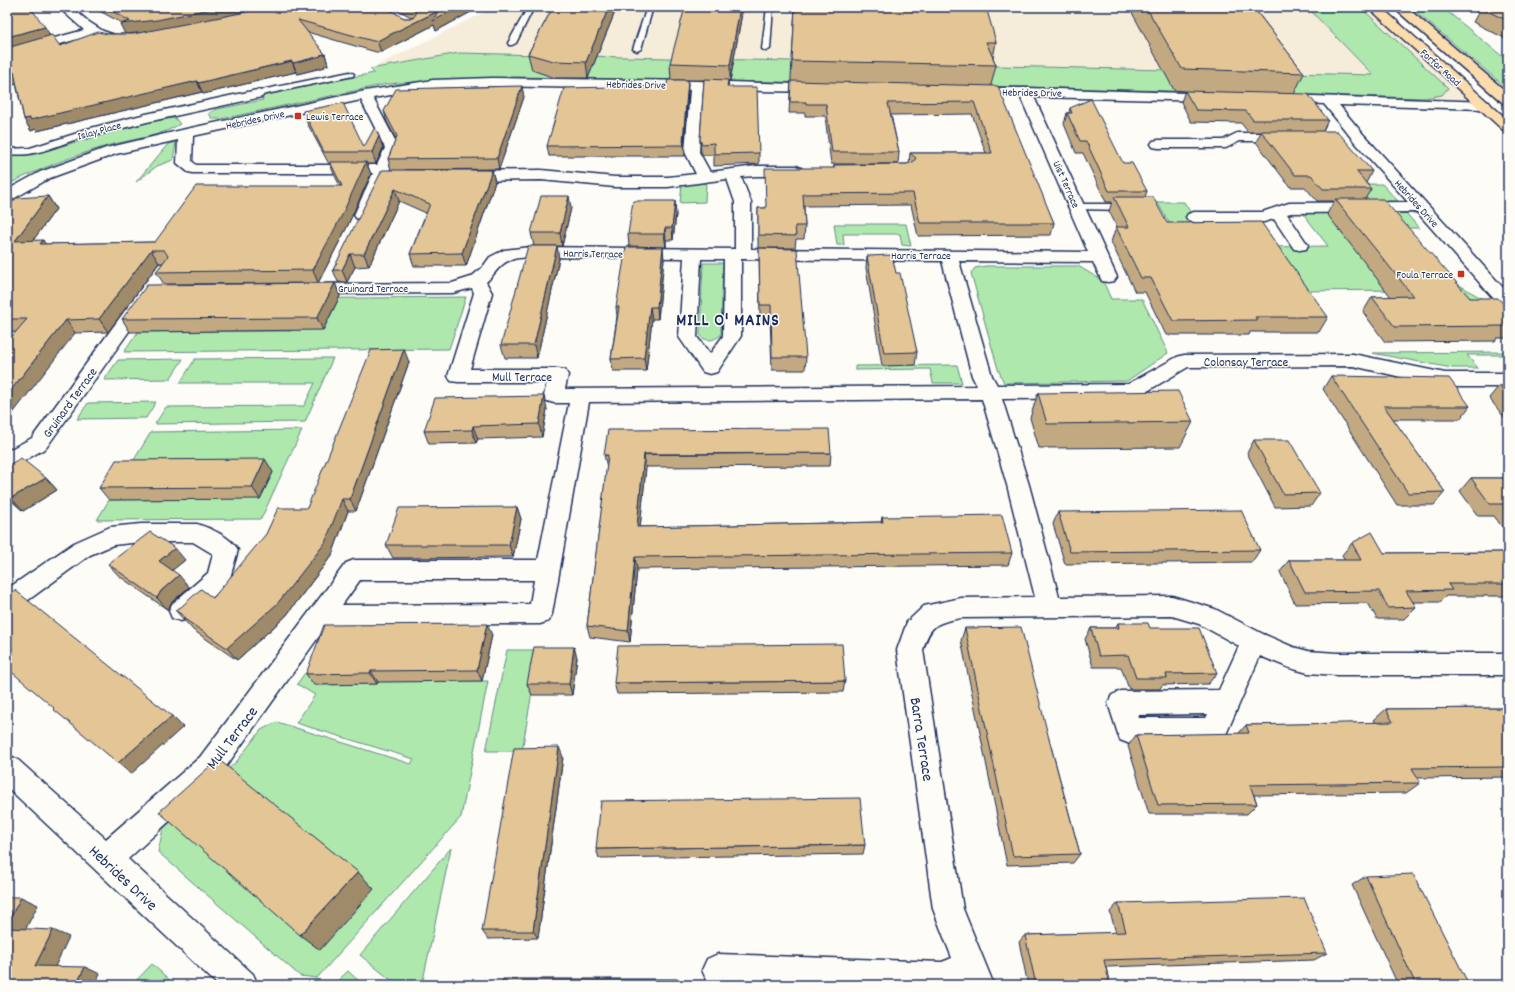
<svg xmlns="http://www.w3.org/2000/svg" width="1515" height="992" font-family="Dekko,sans-serif">
	<rect width="100%" height="100%" fill="#fdfcf7"/>
	<filter id="ink" filterUnits="userSpaceOnUse"><feTurbulence type="fractalNoise" baseFrequency=".025" numOctaves="2"/><feDisplacementMap in="SourceGraphic" scale="8" xChannelSelector="R" yChannelSelector="G"/><feConvolveMatrix kernelMatrix="1 2 1 2 8 2 1 2 1" color-interpolation-filters="sRGB"/></filter>
	<g filter="url(#ink)">
		<!-- built -->
		<path fill="#f5ecda" d="M495,7H1374L1484,105L492,82L391,90L387,84L370,69Z"/>
		<!-- green -->
		<path fill="#aee8ad" stroke="#648c86" d="M1307,7H1360L1448,88L1442,95L1425,98L1024,87L518,77L455,79L387,84L221,119H212L209,113L217,109L263,100L262,95L374,73L370,69L459,53L1373,75Z
			M1410,7H1442L1508,61V89Z
			M175,118L180,124C160,137 133,139 110,145C76,155 38,169 7,185V155L36,153L153,121Z
			M176,142L173,160L157,166L136,182L168,144Z
			M706,183L705,202L680,203L682,185Z
			M1382,184L1398,201H1332L1319,185Z
			M1157,202H1184L1204,233H1175Z
			M1302,212L1406,213L1419,228H1338L1456,283L1486,301L1405,290L1299,291L1269,247L1328,246Z
			M834,224H906L911,246L902,245L900,234H843L844,245H837Z
			M703,263H723L721,335C713,341 707,342 700,336Z
			M986,266H1078L1103,281L1111,299H1142L1168,353L1127,381L1004,383L998,369L971,273L975,268Z
			M466,297L449,349L124,352L138,332L291,331L175,300Z
			M1508,352V355H1467L1478,368H1452L1372,353Z
			M333,358L305,422L155,424L166,407L304,406L315,383H180L195,359Z
			M183,359L170,379L104,380L118,360Z
			M957,365L962,383H933L930,369L855,370V366Z
			M156,402L146,418L77,419L88,403Z
			M302,430L261,519L97,520L109,500L222,499L126,473L151,432Z
			M507,650H539L522,751H486Z
			M305,673H318L315,685L377,684L378,681H488L461,817L317,978L300,976L158,852L163,829L237,761L261,730L277,722L411,764L414,759L296,723L315,695L297,684Z
			M451,848L422,985H397L360,955Z
			M152,964L175,985H132Z
			M348,971L363,985H333Z"/>
		<g fill="none" stroke-linecap="round" stroke-linejoin="round">
			<!-- lane casing -->
			<g stroke="#1b2f5e" stroke-width="3">
				<path id="lane" d="M528,7H534L516,43L512,45H509L508,43Z
					M647,7H653L641,49L637,51L633,49Z
					M767,7H773L770,49L766,51L762,49Z
					M350,72L354,74L353,76L257,96L253,94L266,89Z
					M84,131L87,132L88,134L87,136C68,141 49,151 29,154C22,155 14,154 7,155V149L30,148Z
					M1077,204H1127L1132,207L1127,210L1074,209L1072,207L1074,205Z"/>
			</g>
			<!-- street casing -->
			<g stroke="#1b2f5e" stroke-width="3">
				<path id="street" d="M58,7H71L89,22L103,31L115,35L129,36L131,39L129,42H115L92,35L7,59V51L84,30Z
					M492,78L697,81L826,85L828,88L826,91L821,92L703,90L699,152L710,172L756,166H796L801,168L804,171L801,174L796,176H756L741,177L751,202V249L1088,252L1020,96L971,95L966,94L964,91L966,88H1025L1218,94L1220,97L1218,100L1213,101L1034,97L1117,277L1114,281L1108,282L1102,281L1093,262L959,261L992,376L997,385L1128,384L1177,357L1184,355L1353,354L1445,373H1508V387H1445L1353,366L1188,367L1139,396L1132,398L1002,399L1029,485L1059,597L1172,596L1215,609L1263,634L1293,647L1308,651L1337,653H1508V675H1337L1308,673L1290,668L1260,656L1224,739L1214,743L1130,744L1120,740L1108,703L1112,695L1121,691L1219,690L1239,646L1199,624L1172,616L961,618C936,623 930,624 923,650L963,909L994,985H715L707,981L702,970L707,959L718,954L942,962L952,958L933,909L897,650L907,622L924,606L961,598L1035,597L1007,485L982,399L589,402L552,614L549,621L540,624L327,625L220,775L128,859L253,974L258,985H218L7,787V755L17,759L106,839L200,757L346,563L354,560H538L569,403H554L547,401L544,396L547,382H458L451,381L448,376L474,293L472,288L453,293L307,294L301,293L298,289L301,285L307,284L452,283L471,277L482,268L490,257L504,250L530,247L735,249V202L727,179L668,187H615L541,180L463,181L458,179L455,176L458,173L463,171L541,170L615,177H668L696,174L685,152L690,90L492,86L433,88L373,98L399,148L370,215L368,218L362,220L356,218L354,215L373,173H193L188,172L177,163L178,140L116,154L50,178L13,199L7,201V190L40,172L106,148L186,129L365,91L433,80ZM361,100L385,148L377,165H196L192,161L193,136ZM530,257L684,258L679,337L703,372L710,374L717,372L741,336V259L942,261L972,376L977,386L565,389L568,375L565,370L558,369H470L492,293L486,282C492,277 496,270 502,265C509,258 520,258 530,257ZM701,259H724L723,336L710,354L697,337ZM360,580H534L530,604L342,605ZM1208,714L1206,718H1139L1138,715Z
					M257,90L262,91L264,94L262,97L147,122L84,138L79,137L77,134L79,131L146,114Z
					M1283,95L1489,102L1491,105L1489,108L1484,109L1339,105L1363,134L1508,293V309L1502,308L1417,212L1291,213L1287,214L1308,245L1306,249L1300,250L1294,249L1274,219L1264,222H1194L1188,220L1186,217L1188,214L1194,212H1262L1289,203L1408,202L1353,140L1324,104L1278,102L1276,99L1278,96Z
					M1237,133H1289L1294,134L1296,137L1294,140L1289,141H1240L1226,148H1158L1153,147L1151,144L1153,141L1158,140H1223Z
					M165,263L171,264L174,268L46,448L15,466L7,469V451L32,438L159,264Z
					M141,524H197C210,528 231,537 238,550L230,578L226,585L190,618L181,621L172,618L169,611L172,604L208,573L213,554L193,542H141L113,545L90,555L16,609L7,612V589L74,543L110,527Z"/>
			</g>
			<!-- highway casing -->
			<g stroke="#1b2f5e" stroke-width="3">
				<path id="highway" d="M1368,7H1381L1508,120V131L1503,130Z
					M1393,7H1406L1508,93V104L1503,103Z"/>
			</g>
			<!-- lane -->
			<use href="#lane" fill="#fdfcf7" fill-rule="evenodd"/>
			<!-- street -->
			<use href="#street" fill="#fdfcf7" fill-rule="evenodd"/>
			<!-- highway -->
			<use href="#highway" fill="#fcdcac" fill-rule="evenodd"/>
		</g>
		<!-- wall -->
		<path fill="#c3a981" stroke="#1b2f5e" d="M7,7L50,36L60,46L108,34H125L122,23L92,7H385L404,18H413L392,7H480L436,31L434,25L381,52H376L307,32L325,54L328,65L324,66L325,67L297,74L296,72L291,73L203,94L202,92L37,131L36,129L31,131L24,119L16,84L7,87Z
			M553,7H617L588,78H555L532,70L528,54Z
			M743,7L730,81H728L729,87L759,153V164L714,166V155H703L701,152L700,140L704,80H671L670,63Z
			M795,7L996,42L993,58L996,65L991,85L1054,223L1051,235L918,236L911,205L804,206L805,226L804,239H796L795,248H758V208H766L834,168V165L907,164H909L910,153H986L972,114L891,115L899,152L898,164H831L825,116H805V113H789Z
			M1129,7H1253L1304,73L1294,94L1328,120L1323,131L1372,171L1366,183L1371,189L1365,199L1470,298L1508,309V338H1497L1495,341L1385,342L1363,312L1372,297H1391L1327,214L1334,201H1317L1305,187H1290L1256,142L1261,132H1248L1241,123L1191,122L1181,102L1185,91L1174,90Z
			M1467,7H1508V40L1473,22L1478,13Z
			M666,86L688,90L684,144L685,156H549L547,146Z
			M524,97L499,169L405,170H492L495,182L466,266H414L410,254L426,213L399,201L369,266L355,267L347,282H338L333,270L391,170L388,159L396,139L387,122L384,111Z
			M1070,108L1123,163L1147,191L1145,197L1167,223L1328,317L1319,332H1250L1249,335H1166L1145,292H1135L1111,242L1116,227H1117L1109,211L1112,202H1106L1083,153H1076L1064,124L1067,113H1069Z
			M303,111L364,147L383,148L376,164H367L371,174L347,227L318,283L164,284L156,272L163,263H159L108,332L75,333L7,332V209L48,196L56,209L33,240L45,244L155,242L340,186L334,174L330,164H329L307,123Z
			M571,208L562,246H534L531,233Z
			M676,214L673,240H666V247L629,246L628,234Z
			M759,248L806,357L805,370H772L770,318H760Z
			M867,256L896,273L917,352L915,365L882,366L866,268Z
			M559,259L537,358H505L501,345Z
			M664,259L658,319H652L646,371H613L611,359L617,316L616,307Z
			M335,283L340,296L323,330L130,332L122,319Z
			M409,362L356,511H348L332,555L286,616L237,660L193,630L175,610L213,598L307,508Z
			M1331,376L1470,406L1460,419H1393L1445,492L1434,505H1397L1323,389Z
			M1499,386H1508V422L1489,398Z
			M1038,393L1193,422L1180,447L1039,448L1030,418Z
			M547,409L542,437L478,439L476,443L429,444L424,431Z
			M1254,440L1320,493L1311,506L1275,507L1247,453Z
			M831,453L830,466L646,467L640,527L881,522L882,517L1012,553L1008,565L637,569L630,642L590,637L587,626L607,467L604,455Z
			M7,466L46,478L57,490L23,511L7,497Z
			M273,472L260,499L109,500L99,488Z
			M1471,478H1508V535L1494,516H1478L1460,491Z
			M517,507L521,519L513,557L393,558L386,545Z
			M1058,512L1260,550L1252,562L1065,564L1053,524Z
			M1352,543L1384,553L1508,552V596H1446L1440,602H1413L1416,607L1404,619H1377L1368,603L1295,604L1280,572L1289,560H1345L1342,555Z
			M185,560L172,570L189,587L171,603L168,610L119,576L108,564Z
			M1118,623L1150,628L1217,673L1208,684L1162,685L1160,689H1129L1121,667H1093L1085,639L1091,628H1115Z
			M965,628L1049,739L1080,854L1073,863L1007,865L961,640Z
			M492,635L482,681L378,682L377,684L314,685L306,674Z
			M574,647L577,658L572,695H532L527,684Z
			M845,681L843,692L617,694L614,683Z
			M1508,708V777L1417,778L1420,783L1406,793L1254,795L1257,804L1247,814H1149L1128,746L1136,735L1238,734L1246,725L1376,723L1374,720L1386,709Z
			M563,757L538,938L488,939L482,931Z
			M865,845L863,854L599,858L596,849Z
			M1366,876L1469,985H1398L1352,885Z
			M1118,903L1327,953L1314,960L1106,967L1110,985H1028L1019,942L1025,935L1116,933L1110,912Z"/>
		<!-- shaded-wall -->
		<path fill="#9f8a69" stroke="#1b2f5e" d="M220,7H273L162,31L125,34L120,24Z
			M459,7H480L436,31L434,25L381,52L377,41L438,11Z
			M609,7H617L588,78L586,62Z
			M740,7H743L730,81V65Z
			M45,27L51,37L7,49V37Z
			M325,54L328,65L324,66L325,67L297,74L293,63Z
			M292,61L296,72L203,94L198,83Z
			M14,72L20,83L7,87V74Z
			M688,80V90L684,145L683,141Z
			M197,81L202,92L37,131L36,129L31,131L24,119Z
			M522,86L524,97L499,169L497,158Z
			M379,136L383,148L376,164L372,152Z
			M366,162L371,174L347,227L318,283L313,270Z
			M492,170L495,182L466,266L462,253Z
			M395,189L399,201L369,266L364,254Z
			M48,196L56,209L24,253L15,241Z
			M569,196L571,208L562,246L560,233Z
			M675,201L676,214L673,240L672,228Z
			M665,228L666,240V247L664,234Z
			M43,240L51,253L40,244Z
			M557,246L559,259L537,358L534,345Z
			M663,247L664,259L658,319L657,307Z
			M151,250L159,263L108,332L99,319Z
			M350,254L355,267L347,282L342,270Z
			M335,283L340,296L323,330L317,318Z
			M650,307L652,319L646,371L644,358Z
			M66,320L75,333L7,421V395Z
			M404,349L409,362L356,511L350,499Z
			M544,396L547,409L542,437L539,424Z
			M473,426L478,439L476,443L472,430Z
			M644,454L646,467L639,539L637,527Z
			M265,459L273,472L260,499L252,487Z
			M46,478L57,490L23,511L11,498Z
			M342,499L348,511L332,555L286,616L237,660L227,648Z
			M517,507L521,519L513,557L509,545Z
			M175,548L185,560L169,573L159,561Z
			M635,557L637,569L630,642L628,631Z
			M179,575L189,587L171,603L168,610L157,598L161,591Z
			M487,624L492,635L482,681L477,670Z
			M574,647L577,658L572,695L569,684Z
			M371,671L378,682L377,684L370,673Z
			M172,716L183,727L131,774L118,763Z
			M559,747L563,757L538,938L533,931Z
			M358,872L374,889L320,950L300,935Z
			M7,873L9,874L7,879Z
			M21,897L38,905L22,936L7,929V924Z
			M53,930L69,937L52,973L35,966Z
			M85,967L100,974L95,985H76Z"/>
		<!-- building -->
		<path fill="#e3c596" stroke="#1b2f5e" d="M7,7H30L45,27L7,37Z
			M105,7H220L157,20L120,24L130,21Z
			M266,7H385L404,18H413L416,14L414,9L409,7H459L433,21L438,11L377,41H373L298,20L325,54L320,55L321,56L293,63L292,61L287,62L198,83L197,81L30,120V118L24,119L14,72L7,74V48L52,35L60,46L98,32L108,34H133L241,13Z
			M553,7H609L586,62L553,61L528,54Z
			M685,7H740L730,65L670,63Z
			M795,7H986L996,42H986L996,65L792,61Z
			M1146,7H1253L1304,73L1182,69Z
			M1486,7H1508V21L1481,8Z
			M704,79L728,80L727,87H757L759,153L714,154V143L702,144L700,140Z
			M668,80H688L683,141L684,145L547,146L564,88L666,86Z
			M791,81L998,86L1054,223H920L913,193L803,194L805,226H795L796,236L758,235V208H766L765,168H834V165L907,164L913,162L916,158L910,153H992L974,102L888,103L899,152H832L826,104H806V102H790Z
			M522,86L497,158L388,159L397,136L384,111L396,89Z
			M1185,91L1308,94L1328,120H1253L1246,111L1196,110Z
			M1091,99L1123,163H1132L1147,191H1109L1086,141H1080L1067,113H1072L1070,108Z
			M343,103L364,147L375,127L379,136L372,152H324L303,111Z
			M1261,131H1337L1372,171H1356L1371,189H1323L1311,175H1295Z
			M330,162H366L342,215L313,270L156,272L168,256L164,250H151L99,319L66,320L7,395V342L27,319H7V209L16,198L48,196L15,241L43,240L40,244L155,242L196,186H342Z
			M382,170H492L462,253L410,254L430,204L395,189L364,254H350L342,270H333Z
			M541,196H569L560,233H531Z
			M1114,197H1153L1167,223L1261,222L1328,317H1255L1257,320L1173,321L1151,278H1141L1116,227H1129Z
			M1335,199H1383L1470,298H1498L1508,309V323H1504L1507,326L1395,327L1372,297L1413,296Z
			M633,201H675L672,228H665L664,234H628Z
			M528,246H557L534,345H501Z
			M626,247H663L657,307H650L644,358L611,359L619,307H616Z
			M759,248L797,249L806,357H772L771,305H760Z
			M892,255L896,273H900L917,352L884,353L867,256Z
			M335,283L317,318L122,319L147,285Z
			M404,349L350,499H342L325,543L277,604L227,648L183,618L185,617L175,610L181,607L201,589L213,598L266,534L278,508H307L371,350Z
			M1331,376L1449,378L1470,406H1384L1445,492L1408,493Z
			M1499,386H1508V396Z
			M1178,391L1193,422L1047,424L1038,393Z
			M544,396L539,424L473,426L472,430L424,431L435,398Z
			M829,429L831,453L644,454L637,527L883,522L882,517L1002,515L1012,553L635,557L628,631L587,626L608,455H604L608,430Z
			M1254,440H1289L1320,493L1283,494Z
			M21,458L46,478L11,498L7,495V466Z
			M265,459L252,487L99,488L116,460Z
			M1471,478H1508V506L1506,504H1490Z
			M517,507L509,545H386L399,508Z
			M1241,510L1260,550L1070,552L1058,512Z
			M150,532L175,548L159,561L179,575L161,591L157,598L108,564Z
			M1372,532L1384,553L1508,552V584H1448L1452,590L1406,591L1416,607L1388,608L1379,591L1305,592L1289,560H1361L1352,543Z
			M15,590L172,716L118,763L53,709L54,708L7,668V596Z
			M1118,623H1148L1150,628H1199L1217,673L1166,674L1167,678H1136L1128,655L1099,656L1091,628H1119Z
			M487,624L477,670L371,671L370,673L306,674L324,625Z
			M1021,627L1049,739L1080,854L1013,856L965,628Z
			M842,644L845,681L614,683L618,646Z
			M534,647H574L569,684H527Z
			M1508,708V767L1412,768L1420,783L1250,785L1257,804L1158,805L1136,735L1249,733L1246,725L1393,722L1386,709Z
			M559,747L533,931H482L514,748Z
			M218,759L358,872L300,935L159,812Z
			M860,798L865,845L596,849L601,801Z
			M1413,874L1469,985H1416L1366,876Z
			M7,897H21L7,924Z
			M1304,898L1327,953L1104,960L1110,985H1036L1025,935L1126,932L1118,903Z
			M7,928L53,930L35,966L85,967L76,985H7Z
			M503,979H677L676,985H502Z"/>
	</g>
	<!-- markers -->
	<g fill="#c8321e" stroke="#fdfcf7" stroke-width="1.5">
		<rect x="294" y="112" width="8" height="8" rx="2"/>
		<rect x="1457" y="270" width="8" height="8" rx="2"/>
	</g>
	<g text-anchor="middle" stroke-width="3" stroke-linejoin="round" paint-order="stroke">
		<!-- far-street labels -->
		<g font-size="11" fill="#1b2f5e" stroke="#fdfcf7">
			<text transform="translate(1441 67) rotate(42)" y="4">Forfar Road</text>
			<text transform="translate(636 84) rotate(1)" y="4">Hebrides Drive</text>
			<text transform="translate(1032 92) rotate(1)" y="4">Hebrides Drive</text>
			<text transform="translate(255 119) rotate(-12)" y="4">Hebrides Drive</text>
			<text transform="translate(99 130) rotate(-15)" y="4">Islay Place</text>
			<text transform="translate(1067 184) rotate(66)" y="4">Uist Terrace</text>
			<text transform="translate(1417 203) rotate(48)" y="4">Hebrides Drive</text>
			<text transform="translate(593 253) rotate(1)" y="4">Harris Terrace</text>
			<text x="921" y="259">Harris Terrace</text>
			<text x="373" y="292">Gruinard Terrace</text>
		</g>
		<!-- far-poi labels -->
		<g font-size="11" fill="#1b2f5e" stroke="#fdfcf7" text-anchor="start">
			<text x="306" y="120">Lewis Terrace</text>
			<text x="1453" y="278" text-anchor="end">Foula Terrace</text>
		</g>
		<!-- street labels -->
		<g font-size="13" fill="#1b2f5e" stroke="#fdfcf7">
			<text x="1246" y="366">Colonsay Terrace</text>
			<text x="522" y="381">Mull Terrace</text>
			<text transform="translate(69 402) rotate(-54)" y="5">Gruinard Terrace</text>
		</g>
		<!-- near-street labels -->
		<g font-size="16" fill="#1b2f5e" stroke="#fdfcf7">
			<text transform="translate(231 737) rotate(-53)" y="6">Mull Terrace</text>
			<text transform="translate(923 739) rotate(81)" y="6">Barra Terrace</text>
			<text transform="translate(124 877) rotate(43)" y="6">Hebrides Drive</text>
		</g>
		<!-- district labels -->
		<g font-size="17" font-weight="bold" letter-spacing="1" fill="#1b2f5e" stroke="#fdfcf7">
			<text x="728" y="325">MILL O' MAINS</text>
		</g>
	</g>
	<!-- margin -->
	<rect width="1515" height="992" fill="none" stroke="#fdfcf7" stroke-width="24"/>
	<rect x="12" y="12" width="1491" height="968" fill="none" stroke="#1b2f5e" stroke-width="1.5" filter="url(#ink)"/>
</svg>
